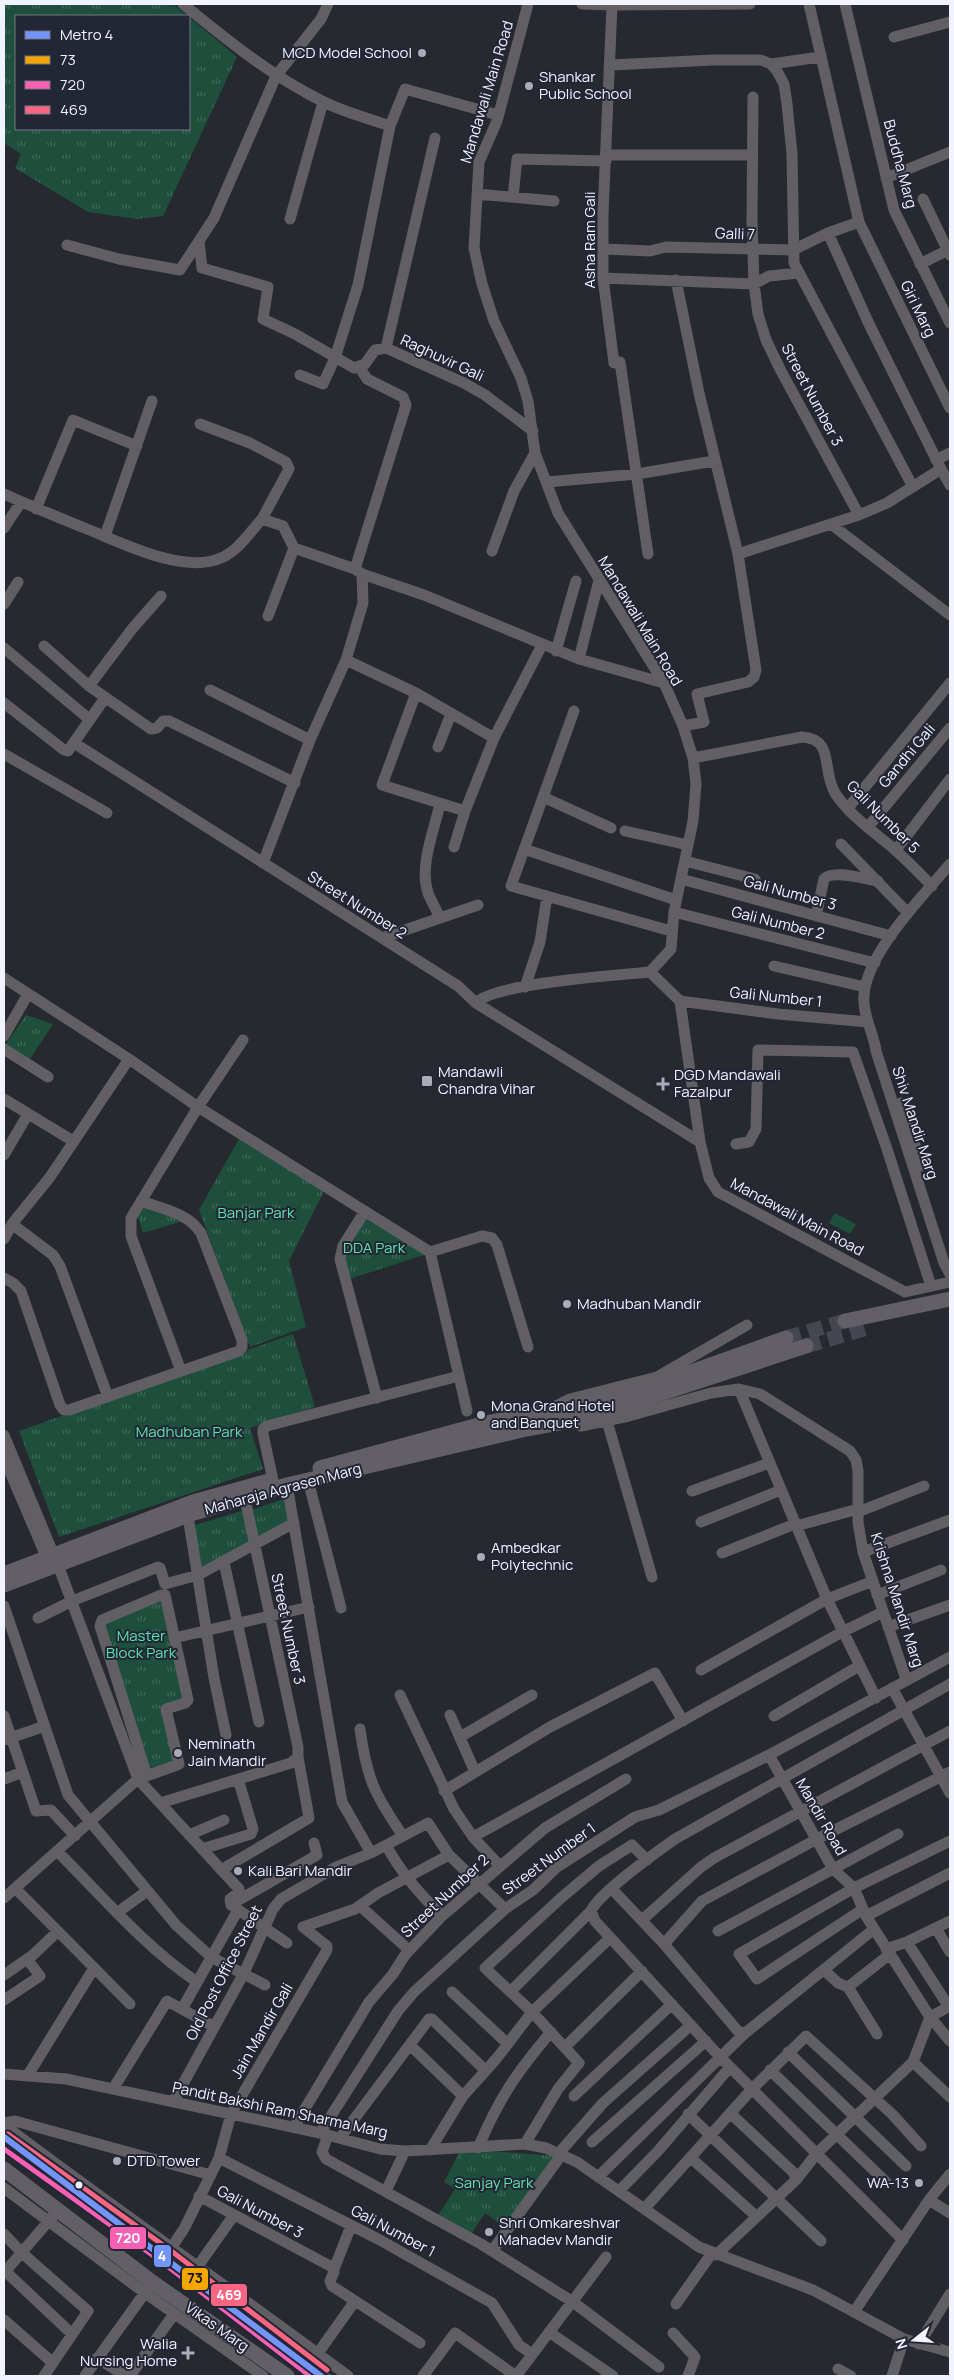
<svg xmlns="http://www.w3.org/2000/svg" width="954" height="2380" font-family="Manrope,sans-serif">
	<defs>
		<pattern id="park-tufts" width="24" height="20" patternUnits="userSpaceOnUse" patternTransform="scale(1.25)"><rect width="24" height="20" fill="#1d4f3c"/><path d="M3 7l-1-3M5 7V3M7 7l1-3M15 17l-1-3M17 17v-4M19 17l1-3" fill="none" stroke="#3e6959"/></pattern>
	</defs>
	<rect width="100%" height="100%" fill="#272931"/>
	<!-- grass -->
	<path fill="#1d4f3c" d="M835,1213L856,1224L850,1234L829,1223Z"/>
	<!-- park -->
	<path fill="url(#park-tufts)" d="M4,4H173L188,16H16V129H189V17L237,57L163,216L137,219L88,212L15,168L21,154L4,143Z
		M26,1015L53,1024L30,1059L6,1044Z
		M240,1137L324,1191L289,1261L306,1327L250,1347L199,1210Z
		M143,1206L189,1219L143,1233L135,1207Z
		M366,1216L427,1254L349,1279L344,1259Z
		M293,1334L315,1407L250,1428L263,1469L59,1537L19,1431Z
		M286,1498L291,1521L256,1539L249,1511Z
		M245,1510L252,1543L199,1572L192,1526Z
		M164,1597L184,1700L161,1707L176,1760L154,1769L145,1763L103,1624Z
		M461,2149L558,2156L507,2229L485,2213L471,2234L437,2217L455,2189L444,2182Z"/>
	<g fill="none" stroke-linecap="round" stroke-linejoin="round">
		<!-- major-tunnel -->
		<path stroke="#454750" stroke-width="15" stroke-dasharray="15 8" stroke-linecap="butt" d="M786,1338L845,1321
			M806,1346L867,1328"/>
		<!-- minor -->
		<path stroke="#615f63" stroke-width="11" d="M183,4C227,40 270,75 322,101C343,112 368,118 390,126
			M528,4L497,121L479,162L474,248L482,284L494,321L521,378L528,401L535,453L558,513L664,683L683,726L693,758L696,784L693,821L674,912L671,949L650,972L680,1001L700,1142L709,1178L718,1192L905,1292L950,1282
			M582,4L612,5L750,4
			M809,4L859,222L950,408
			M845,4L894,210L950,323
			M612,5L603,214V278L614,363L620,362L648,554
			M894,37L950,22
			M771,64L820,57
			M611,65L713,60H761L771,64L777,71L784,84L787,104L792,154L794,263L913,487
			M753,97L752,220L754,284L758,314L766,340L780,369L859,515
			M607,155H752
			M886,178L950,152
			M477,194L554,201
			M513,197L517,159L606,161
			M923,199L950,255
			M290,219L323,102
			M199,242L202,268L268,287L263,319L295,334L354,368L365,364L375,350L386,348L464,383L485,395L533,431
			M67,245L119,259L180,270L214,218L276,76L321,19L328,4
			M604,249L650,251L666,247L793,250L828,233L859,222
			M920,264L950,249
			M603,278L754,284L769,276L799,273
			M676,280L699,393L738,554L756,670L754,677L748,682L697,694L704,722L683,726
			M386,348L435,138
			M300,375L323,384L335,358L358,285L390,126L405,89L498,115
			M200,424L250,443L286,462L289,469L262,519
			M936,460L950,453
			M941,469L950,485
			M547,482L637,474L714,461
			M4,494C33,507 62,519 92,531C126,545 185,574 221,558C238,551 250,532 262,519L283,526L294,548L355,569L362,574L363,603L346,660L310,740L263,863
			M36,509L73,420L137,446
			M832,525L950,615
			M4,528L21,502
			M105,536L152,401
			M492,551L514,491L535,453
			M738,554L859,515L887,503L941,469L869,324L828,233
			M355,569L406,405L403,397L367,379L360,368
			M362,574L424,595L579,659L664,683
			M4,604L18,582
			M268,616L294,548
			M44,646L89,686L151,729L157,728L163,721H169L295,783
			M4,648L89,719
			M556,651L576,581
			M579,659L599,580
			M346,660L416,693L382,785L465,811L454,847
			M89,686L132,629L161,596
			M210,690L310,740
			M416,693L494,738
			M4,703L64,750L68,751L105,698
			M574,711L511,886L671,931
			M74,743L458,986L476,1003L700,1142
			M438,747L451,714
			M4,754L107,813
			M693,758L802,737C835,739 821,769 835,793C849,815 874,832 893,848C907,860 919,873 932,886
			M543,797L611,828
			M440,804C434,831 419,866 428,893C431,901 436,909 440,918L478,905
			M848,808L950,683
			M465,811L494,738L542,645
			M868,827L950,728
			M625,831L688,845
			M841,844L908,913
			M524,849L676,900
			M896,850L950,779
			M685,861L755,879
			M950,864C923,896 860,959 864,1003C865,1020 874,1035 876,1051L944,1263L950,1274
			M681,879L891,936
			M674,912L875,963
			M816,916L824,879C832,869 865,879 878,881
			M382,938L440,918
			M774,966L865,987
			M4,978L129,1059L50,1177L12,1224L4,1239
			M525,987L540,942L547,896
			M680,1001L778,1014L868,1022
			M476,1003C494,983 619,975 650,972
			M4,1036L28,994
			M4,1049L48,1077
			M129,1059L198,1107L430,1252
			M4,1099L73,1141
			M901,1103L922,1166
			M736,1144L749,1142L756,1129L758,1050L853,1052L887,1149L931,1286
			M4,1155L28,1114
			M365,1211L343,1246L340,1259L377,1398
			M12,1224L53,1255L60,1266L108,1397
			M4,1278L13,1283L21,1291L60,1405L64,1410H69L239,1351L242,1347V1340L201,1233C188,1213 163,1209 141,1201
			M181,1371L131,1236V1218L198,1107L243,1040
			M459,1376L467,1411
			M739,1389L827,1599L873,1581
			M556,1406L570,1399L657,1377L747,1325
			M570,1421L581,1426L629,1416L711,1393L739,1389L760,1394L850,1451L856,1460L858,1471V1522L863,1552L906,1679
			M607,1421L652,1577
			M4,1435L58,1565L138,1779L239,1889V1892L230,1899L231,1905L287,1943
			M4,1458L49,1563
			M273,1480L263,1434V1429L267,1426L459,1376L430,1252L482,1236L492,1238L497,1245L528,1347
			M308,1480L341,1608
			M287,1485L342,1802L371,1853
			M692,1491L769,1463
			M858,1512L924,1486
			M188,1516L214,1678L226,1735
			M701,1522L781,1490
			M796,1526L858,1509
			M863,1552L950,1520
			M722,1553L795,1524
			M224,1562L259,1722
			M877,1595L941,1570
			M4,1606L68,1795L176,1925L211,1957L265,1985
			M38,1618L72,1601L158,1567L160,1568L165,1584L198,1575L294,1523
			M888,1627L950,1605
			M174,1638L309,1607
			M701,1670L827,1599L876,1698
			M892,1688L950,1793
			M400,1695L454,1809L473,1837L499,1865
			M450,1715L475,1772
			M4,1716L36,1811L51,1810L75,1836
			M774,1716L859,1666
			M360,1729C367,1780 375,1795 403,1836
			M460,1737L532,1695
			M4,1740L45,1726
			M769,1755L833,1869L854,1888L866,1916L890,1954L930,2017L950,2041
			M4,1779L23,1772
			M444,1791L550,1727L655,1673L683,1721
			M160,1803L291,1763L298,1757V1747L245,1499
			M189,1835L224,1820
			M473,1837L842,1632L883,1612
			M386,1845C401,1873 420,1894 442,1916
			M202,1849L251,1834L253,1829L238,1779
			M57,1851C102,1896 145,1947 197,1982
			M221,1870L309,1818L298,1757
			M15,1888L130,2004
			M612,1889L664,1944L737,2030L744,2034
			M4,1898L138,1779L177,1765L179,1764L166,1709L185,1703L188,1700L166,1599L165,1595H161L102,1620L100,1626L147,1776
			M232,1904L317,1855L314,1843
			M360,1906L409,1950
			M863,1909L757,1979L739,1954L854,1888L950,1841
			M118,1912L147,1891
			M866,1916L950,1873
			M642,1920L701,1867L714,1858L950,1731
			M303,1927L355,1909L378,1893L449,1855
			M936,1928L950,1952
			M718,1931L898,1834
			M907,1942L949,2007
			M664,1944L702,1901L817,1839L950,1772
			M886,1949L907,1942L950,1921
			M824,1970L838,1983L848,1987L877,2034
			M4,1975L33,1955L58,1931
			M848,1987L890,1954
			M511,1991L591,1911
			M452,1992L508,2044
			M4,2000L40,1976L27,1959
			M182,2009L238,1910
			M410,2045L463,2096
			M565,2047L642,1971
			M788,2052L906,2166
			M913,2062L950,2097
			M770,2070L886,2182
			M4,2074L66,2079L320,2133L380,2149L405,2151L525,2144L546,2148L577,2162L699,2247L813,2290L904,2339L950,2352
			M28,2075L94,1968
			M113,2089L167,2001L213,2026
			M574,2096L672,2004
			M173,2102L244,1973L273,1909L281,1899L336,1867L371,1853L428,1823L449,1855L505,1909
			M688,2114L821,2241
			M4,2123L15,2121L211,2175
			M4,2125C117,2211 235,2291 348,2376
			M294,2127L369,2002L393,1974L405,1955L442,1916L545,1828L626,1779
			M320,2133L398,2011L414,1992L505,1909L533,1890L557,1867L635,1817L659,1810L769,1755L950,1657
			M328,2135L322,2152L326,2159L481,2244L573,2302L659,2367
			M340,2138L429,2019H432L485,2070
			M592,2142L706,2041
			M525,2144L558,2089L579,2063L532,2012L485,1968L561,1898L599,1866L632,1845L647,1860
			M478,2148C499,2098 517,2072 551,2032
			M430,2150L463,2096L497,2058L532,2012L610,1938
			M559,2153L603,2103L691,2025
			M219,2158L378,2239L492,2303L519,2345L532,2354
			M691,2158L756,2216
			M598,2177L744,2034L874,1929
			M796,2180L817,2153L913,2062L930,2017L950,2006
			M4,2188L145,2293L263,2376
			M386,2191L405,2151
			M619,2191L658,2151L730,2067
			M199,2196L332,2267L334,2272L330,2281L332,2286L420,2343
			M929,2200L950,2213
			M645,2208L752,2089L806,2036L892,2114L921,2146
			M4,2234L22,2253L88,2311L44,2376
			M903,2240L720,2057L595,1921L591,1911C598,1894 658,1851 675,1839L950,1684
			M492,2251L562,2154
			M168,2253L185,2227L219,2158L231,2114L327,1950V1946L303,1927
			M716,2255L796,2180L794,2173L730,2113
			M198,2266L234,2215
			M334,2269L351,2226
			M4,2270L72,2334
			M4,2273L53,2216
			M676,2304L712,2253
			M854,2312L929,2200L950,2174
			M4,2320L53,2363
			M549,2332L613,2376
			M673,2333L695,2357L688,2376
			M919,2344L950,2294
			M318,2353L355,2301
			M97,2358L126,2376
			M838,2369L851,2376
			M85,2376L149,2287
			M130,2376L174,2314
			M423,2376L455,2333L516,2376
			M516,2376L606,2257
			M892,2376L904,2339"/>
		<!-- major -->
		<path stroke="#626066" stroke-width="15" d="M845,1321L950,1299
			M320,1468L486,1423L579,1405L646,1388L786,1338
			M4,1574L193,1502L269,1481
			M4,1585L194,1513L287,1485L526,1429L570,1421L654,1396L806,1346
			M4,2140L166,2256L298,2359L323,2376
			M4,2169L152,2282L287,2376"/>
		<!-- bus-1 casing -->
		<g stroke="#232635" stroke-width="9">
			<path id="bus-1" d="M4,2140L166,2256L298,2359L323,2376"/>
		</g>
		<!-- bus-2 casing -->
		<g stroke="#232635" stroke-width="9">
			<path id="bus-2" d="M4,2149L162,2262L310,2376"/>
		</g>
		<!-- bus-3 casing -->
		<g stroke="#232635" stroke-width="9">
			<path id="bus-3" d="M8,2134L170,2250L327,2370"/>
		</g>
		<!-- bus-1 -->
		<use href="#bus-1" stroke="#f7a600" stroke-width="5"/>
		<!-- bus-2 -->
		<use href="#bus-2" stroke="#f860b3" stroke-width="5"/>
		<!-- bus-3 -->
		<use href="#bus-3" stroke="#fa6682" stroke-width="5"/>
		<!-- metro-1 casing -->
		<g stroke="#232635" stroke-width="10">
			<path id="metro-1" d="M4,2137L321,2376"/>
		</g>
		<!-- metro-1 -->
		<use href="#metro-1" stroke="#7394f9" stroke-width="6"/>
	</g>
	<!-- markers -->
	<g fill="#aaacb6" stroke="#232635" stroke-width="2">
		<circle cx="422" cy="53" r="5"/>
		<circle cx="529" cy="86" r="5"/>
		<rect x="421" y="1075" width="12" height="12" rx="2.5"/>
		<path d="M660.5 1076.5h5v5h5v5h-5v5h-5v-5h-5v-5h5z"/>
		<circle cx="567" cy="1304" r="5"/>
		<circle cx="481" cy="1415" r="5"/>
		<circle cx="481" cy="1557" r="5"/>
		<circle cx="178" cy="1753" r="5"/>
		<circle cx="238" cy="1871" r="5"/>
		<circle cx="117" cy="2161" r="5"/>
		<circle cx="919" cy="2183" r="5"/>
		<circle cx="489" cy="2232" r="5"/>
		<path d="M185.5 2345.5h5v5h5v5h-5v5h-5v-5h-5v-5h5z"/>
	</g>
	<circle fill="#f1f3fe" stroke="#232635" stroke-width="2" cx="79" cy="2185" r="4.5"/>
	<g text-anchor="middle" stroke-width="4" stroke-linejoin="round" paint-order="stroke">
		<!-- poi labels -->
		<g font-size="15" fill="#f1f3fe" stroke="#232635" text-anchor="start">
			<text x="412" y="58" text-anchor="end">MCD Model School</text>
			<text x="539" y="82">Shankar<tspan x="539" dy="17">Public School</tspan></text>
			<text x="438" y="1077">Mandawli<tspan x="438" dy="17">Chandra Vihar</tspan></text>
			<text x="674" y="1080">DGD Mandawali<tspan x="674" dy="17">Fazalpur</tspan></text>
			<text x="577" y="1309">Madhuban Mandir</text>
			<text x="491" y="1411">Mona Grand Hotel<tspan x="491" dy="17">and Banquet</tspan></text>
			<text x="491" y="1553">Ambedkar<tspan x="491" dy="17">Polytechnic</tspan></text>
			<text x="188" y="1749">Neminath<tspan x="188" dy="17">Jain Mandir</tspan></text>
			<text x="248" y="1876">Kali Bari Mandir</text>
			<text x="127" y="2166">DTD Tower</text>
			<text x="909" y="2188" text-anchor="end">WA-13</text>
			<text x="499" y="2228">Shri Omkareshvar<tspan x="499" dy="17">Mahadev Mandir</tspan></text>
			<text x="177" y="2349" text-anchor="end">Walia<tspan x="177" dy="17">Nursing Home</tspan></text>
		</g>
		<!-- street labels -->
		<g font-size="15" fill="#f1f3fe" stroke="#232635">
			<text transform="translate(487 92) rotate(-73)" y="5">Mandawali Main Road</text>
			<text transform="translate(900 164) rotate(75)" y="5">Buddha Marg</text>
			<text transform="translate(735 234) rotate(2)" y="5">Galli 7</text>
			<text transform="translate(590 240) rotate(-90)" y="5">Asha Ram Gali</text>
			<text transform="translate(918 309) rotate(64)" y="5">Giri Marg</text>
			<text transform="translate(442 358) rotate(25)" y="5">Raghuvir Gali</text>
			<text transform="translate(812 395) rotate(62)" y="5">Street Number 3</text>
			<text transform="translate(640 621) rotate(59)" y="5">Mandawali Main Road</text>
			<text transform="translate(907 756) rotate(-50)" y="5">Gandhi Gali</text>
			<text transform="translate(883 817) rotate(45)" y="5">Gali Number 5</text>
			<text transform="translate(790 893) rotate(15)" y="5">Gali Number 3</text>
			<text transform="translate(357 905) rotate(32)" y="5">Street Number 2</text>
			<text transform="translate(778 923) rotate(14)" y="5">Gali Number 2</text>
			<text transform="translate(776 997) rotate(6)" y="5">Gali Number 1</text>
			<text transform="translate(915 1123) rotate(72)" y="5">Shiv Mandir Marg</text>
			<text transform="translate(797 1217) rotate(28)" y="5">Mandawali Main Road</text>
			<text transform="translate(283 1489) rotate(-15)" y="5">Maharaja Agrasen Marg</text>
			<text transform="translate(897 1600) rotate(72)" y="5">Krishna Mandir Marg</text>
			<text transform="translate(288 1629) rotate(78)" y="5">Street Number 3</text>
			<text transform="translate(821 1817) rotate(60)" y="5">Mandir Road</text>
			<text transform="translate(549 1859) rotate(-36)" y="5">Street Number 1</text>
			<text transform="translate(445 1896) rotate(-43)" y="5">Street Number 2</text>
			<text transform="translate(224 1973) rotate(-63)" y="5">Old Post Office Street</text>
			<text transform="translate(262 2031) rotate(-60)" y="5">Jain Mandir Gali</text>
			<text transform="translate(280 2110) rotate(12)" y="5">Pandit Bakshi Ram Sharma Marg</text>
			<text transform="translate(260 2212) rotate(28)" y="5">Gali Number 3</text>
			<text transform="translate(393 2231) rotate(28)" y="5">Gali Number 1</text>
			<text transform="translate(217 2327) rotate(35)" y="5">Vikas Marg</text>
		</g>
		<!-- park labels -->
		<g font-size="15" fill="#5ce2ac" stroke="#232635">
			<text x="256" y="1218">Banjar Park</text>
			<text x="374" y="1253">DDA Park</text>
			<text x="189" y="1437">Madhuban Park</text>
			<text x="141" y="1641">Master<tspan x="141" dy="17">Block Park</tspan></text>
			<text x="494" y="2188">Sanjay Park</text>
		</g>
	</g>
	<g stroke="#232635" stroke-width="2">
		<rect x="109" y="2226" width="38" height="24" rx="5" fill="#f860b3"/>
		<rect x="153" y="2244" width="19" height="24" rx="5" fill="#7394f9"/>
		<rect x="181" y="2267" width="28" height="24" rx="5" fill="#f7a600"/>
		<rect x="210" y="2283" width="38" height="24" rx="5" fill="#fa6682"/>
	</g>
	<g font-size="14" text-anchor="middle" font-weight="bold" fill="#fff">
		<text x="128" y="2243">720</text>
		<text x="162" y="2261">4</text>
		<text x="229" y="2300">469</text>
	</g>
	<g font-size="14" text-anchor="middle" font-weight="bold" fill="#111">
		<text x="195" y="2283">73</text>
	</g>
	<!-- border -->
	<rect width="954" height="2380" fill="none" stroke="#f1f3fe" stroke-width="10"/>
	<!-- legend -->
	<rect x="15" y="15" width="175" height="115" fill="#232635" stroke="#757885"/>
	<rect x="25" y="31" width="25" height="8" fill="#7394f9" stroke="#757885"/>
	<text x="60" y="40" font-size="15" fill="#f1f3fe">Metro 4</text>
	<rect x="25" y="56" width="25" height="8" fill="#f7a600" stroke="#757885"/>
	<text x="60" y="65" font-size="15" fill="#f1f3fe">73</text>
	<rect x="25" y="81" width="25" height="8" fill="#f860b3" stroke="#757885"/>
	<text x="60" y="90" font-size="15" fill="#f1f3fe">720</text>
	<rect x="25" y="106" width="25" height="8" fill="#fa6682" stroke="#757885"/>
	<text x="60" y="115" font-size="15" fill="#f1f3fe">469</text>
	<!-- north arrow -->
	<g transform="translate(914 2340) rotate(253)" stroke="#232635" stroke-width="4" paint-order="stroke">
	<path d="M0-4L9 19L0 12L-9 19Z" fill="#f1f3fe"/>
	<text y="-8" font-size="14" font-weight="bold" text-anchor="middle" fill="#f1f3fe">N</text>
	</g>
</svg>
